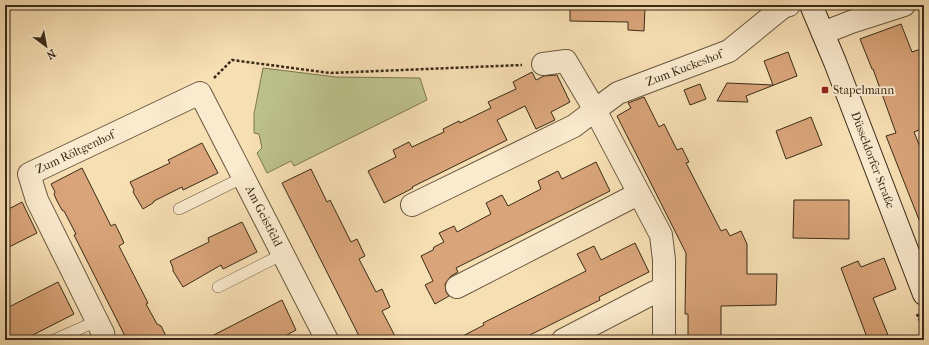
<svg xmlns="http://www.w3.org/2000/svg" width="929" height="345" font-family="'IM FELL French Canon',serif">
	<rect width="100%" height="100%" fill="#f7dfb4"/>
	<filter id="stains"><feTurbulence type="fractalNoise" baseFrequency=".005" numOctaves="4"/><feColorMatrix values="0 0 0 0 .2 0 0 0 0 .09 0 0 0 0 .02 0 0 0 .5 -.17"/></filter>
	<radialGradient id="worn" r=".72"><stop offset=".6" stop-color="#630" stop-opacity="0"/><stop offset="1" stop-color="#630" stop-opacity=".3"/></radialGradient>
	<!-- green -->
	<path fill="#bdc28d" stroke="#7c7652" d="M263,68L336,77L420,78L427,100L294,166L291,161L267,173L257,153L262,148L259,134L254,133V114Z"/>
	<!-- building -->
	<path fill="#d9a479" stroke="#3a2b18" d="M570,5L645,6L644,31L628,30V22L570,21Z
		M901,24L912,52L924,48V128L914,132L924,157L923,230L886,136L896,133L873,69H872L860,39Z
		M788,52L797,76L746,96L748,102L717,101L727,83L773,85L764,61Z
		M532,72L536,80L544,76L557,75L570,102L551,112L555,120L536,129L525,106L497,120L507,140L412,187L413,188L384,203L368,171L396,157L393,150L409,142L412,147L444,132L443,129L459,121L460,123L491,108L488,102L516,89L513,82Z
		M700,84L706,99L690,105L684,90Z
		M644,97L659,127L664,124L677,150L682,148L689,162L686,163L721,231L726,229L730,236L741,231L747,244V274H777L776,305L721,306V340H688V314H685L686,253L617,116L631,108L628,103Z
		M811,117L822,145L786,159L776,131Z
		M202,143L218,173L183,190L182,187L154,201L153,203L143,209L133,192L134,190L130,182L170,163L168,160Z
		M596,162L610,191L456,268L458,272L451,276L445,284L446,292L449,296L435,304L425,285L433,281L421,256L433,250L434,247L444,242L439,233L454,226L457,232L491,214L486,203L502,195L508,206L541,189L538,181L558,171L562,179Z
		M82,168L111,226L115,224L120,234L124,243L119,246L148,303L146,304L157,324L161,326L168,340H127L74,235L76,234L64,211L62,210L57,201L54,194L55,192L51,184Z
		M311,169L327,202L330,200L351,242L357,239L365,256L359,259L376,292L382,289L390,307L382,311L397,340H361L349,316L282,183Z
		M794,200H849V239L793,238Z
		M22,202L37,233L5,249V211Z
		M242,222L257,252L223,269L221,265L183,287L173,271V268L170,261L209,242L208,238Z
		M635,243L649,272L599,297L600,300L520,340H455L484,325L483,323L586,271L577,254L594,246L601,260Z
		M884,258L896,289L873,298L890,340H868L841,268L858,261L861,267Z
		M58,282L74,314L23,340H5V309Z
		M282,300L296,330L278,340H204Z"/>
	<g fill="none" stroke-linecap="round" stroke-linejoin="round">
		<!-- service casing -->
		<g stroke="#69583f" stroke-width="12">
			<path id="service" d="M179,209L244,177
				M218,287L283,254
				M54,340L97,321"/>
		</g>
		<!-- minor casing -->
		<g stroke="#69583f" stroke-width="24">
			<path id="minor" d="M823,33L851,22L904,5
				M412,205L574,126L595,110L566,61L543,64
				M457,287L638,194
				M104,340L103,333L37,200L29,174L200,93L327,340
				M563,340L655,292L664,291
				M664,340V260L661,235L595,110L618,93L729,51L783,7L789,5"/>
		</g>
		<!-- secondary casing -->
		<g stroke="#3a2b18" stroke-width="24">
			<path id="secondary" d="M811,5L835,62L924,294"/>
		</g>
		<!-- path -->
		<path stroke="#3a2b18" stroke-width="2.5" stroke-dasharray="3 2" stroke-linecap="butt" d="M214,78L232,60L330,73L522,65
			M917,314L924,331"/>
		<!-- service -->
		<use href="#service" stroke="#faeace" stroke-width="11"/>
		<!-- minor -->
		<use href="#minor" stroke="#faeace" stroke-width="22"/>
		<!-- secondary -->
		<use href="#secondary" stroke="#faeace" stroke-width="22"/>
	</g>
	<!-- markers -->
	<rect fill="#8f2418" stroke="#faeace" stroke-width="1.5" x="821" y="86" width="8" height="8" rx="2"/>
	<g text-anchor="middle" stroke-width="4" stroke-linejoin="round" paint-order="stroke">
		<!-- street labels -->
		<g font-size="12" fill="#3a2b18" stroke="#faeace">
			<text transform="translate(684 68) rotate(-21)" y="4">Zum Kuckeshof</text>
			<text transform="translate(75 152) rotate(-25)" y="4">Zum Röltgenhof</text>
			<text transform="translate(873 160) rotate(69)" y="4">Düsseldorfer Straße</text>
			<text transform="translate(264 216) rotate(63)" y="4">Am Geistfeld</text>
		</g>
		<!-- poi labels -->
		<g font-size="12" fill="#3a2b18" stroke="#faeace" text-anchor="start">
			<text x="833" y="94">Stapelmann</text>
		</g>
	</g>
	<!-- margin -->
	<rect width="929" height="345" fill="none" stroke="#f7dfb4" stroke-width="20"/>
	<rect x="6" y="6" width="917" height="333" fill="none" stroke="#3a2b18" stroke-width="2"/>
	<rect x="10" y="10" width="909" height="325" fill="none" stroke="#3a2b18"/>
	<!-- north arrow -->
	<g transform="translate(46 46) rotate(148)" stroke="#faeace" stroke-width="3" paint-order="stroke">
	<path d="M0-3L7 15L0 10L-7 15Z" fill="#3a2b18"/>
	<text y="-6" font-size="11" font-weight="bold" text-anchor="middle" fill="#3a2b18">N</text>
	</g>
	<rect width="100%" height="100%" filter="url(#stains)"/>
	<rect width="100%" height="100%" fill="url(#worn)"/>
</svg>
